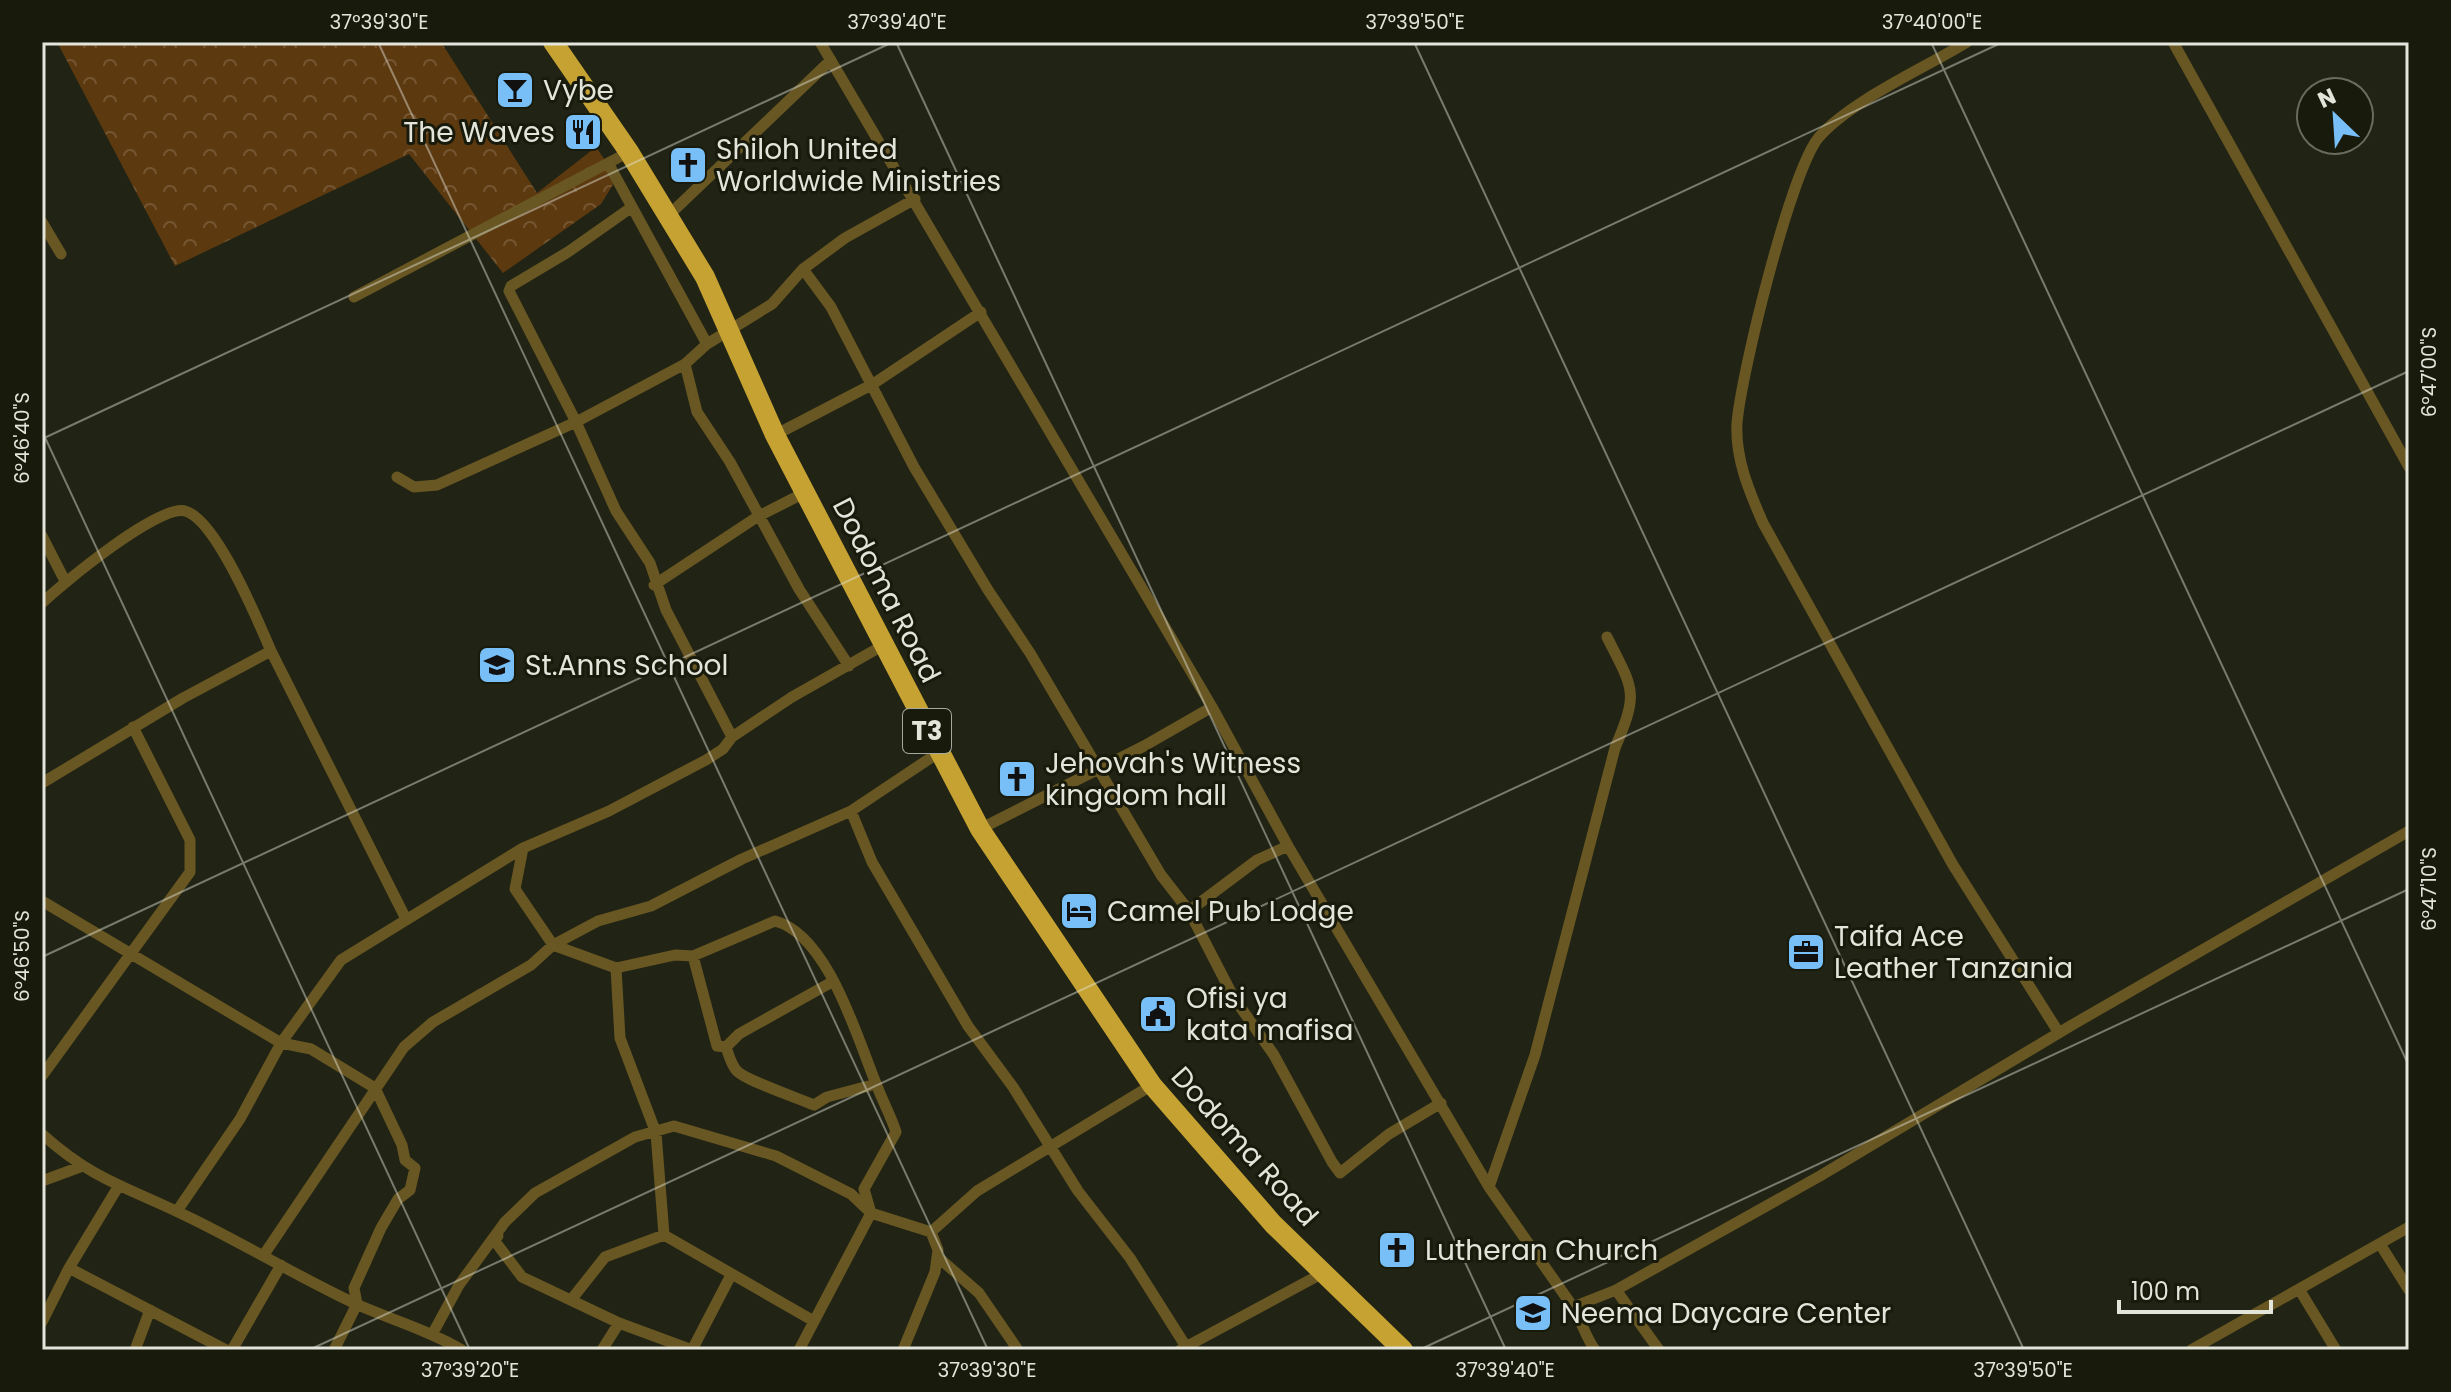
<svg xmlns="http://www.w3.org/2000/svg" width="2451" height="1392" font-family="Poppins,sans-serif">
	<defs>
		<pattern id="forest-crowns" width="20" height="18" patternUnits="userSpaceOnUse" patternTransform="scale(2)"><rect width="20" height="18" fill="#5d3910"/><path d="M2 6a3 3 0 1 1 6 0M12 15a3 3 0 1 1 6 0" fill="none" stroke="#745632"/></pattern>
	</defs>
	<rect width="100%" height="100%" fill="#212414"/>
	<!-- forest -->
	<path fill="url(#forest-crowns)" d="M57,42H441L537,193L596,147L617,178L601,204L503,273L409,154L175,266Z"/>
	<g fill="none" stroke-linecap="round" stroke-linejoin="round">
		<!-- street -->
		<path stroke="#695723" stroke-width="11" d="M820,42L1212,707L1288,846L1489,1187L1573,1307
			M1967,42C1923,69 1852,100 1819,137C1791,170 1741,374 1737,423C1735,458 1749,491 1763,523L1953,865L2059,1033
			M2173,42L2409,467
			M608,163L707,344
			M632,207L568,252L511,286L509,291L576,422L616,511L650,563L666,610L732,737
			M669,215L831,60
			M42,222L61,254
			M803,269L831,307L914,467L988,590L1030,653L1161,875L1189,911L1234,998L1274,1055L1332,1162L1340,1173L1389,1134L1441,1103
			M354,297L629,152
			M685,364L697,412L730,462L799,589L849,666
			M775,435L873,384L981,312
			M397,477L414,487L437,485L576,422L685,364L707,344L772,304L803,269L845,238L915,199
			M42,536L65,581
			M654,585L757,517L806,492
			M42,603C63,583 159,504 185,511C216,519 258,621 271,651
			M42,783L183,698L271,651L406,919
			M851,811L872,862L968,1026L1013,1087L1078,1191L1130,1258L1185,1345
			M980,829L1144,746L1212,707
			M523,848L515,889L553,945L616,968L620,1038L656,1133L664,1235
			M42,901L281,1043L311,1049L375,1088L402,1145L405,1160L415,1168L410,1190L398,1199L381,1228L354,1288L357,1304L334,1350
			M1189,911L1257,860L1288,846
			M693,956L717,1046L726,1047C729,1055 731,1065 737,1071C745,1080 798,1098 814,1105L827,1097L876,1084
			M616,968L675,955L693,956L775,921C829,935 858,1041 877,1086C883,1102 891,1116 896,1132L864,1189L871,1213L799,1350
			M726,1047L739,1034L832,982
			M42,1076L190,872V840L133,727
			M42,1134C91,1178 121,1185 178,1212C238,1240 296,1276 356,1304C392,1320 428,1330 462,1350
			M42,1181L80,1167
			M1489,1187L1535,1055L1615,748C1639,691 1634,691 1607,637
			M177,1211L240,1119L281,1043L341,960L523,848L609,811L706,760L723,749L732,737L792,697L882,646
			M498,1236L494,1240L522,1277L619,1323L692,1350
			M2380,1244L2409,1290
			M263,1256L404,1047L433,1022L531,965L553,945L598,921L651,906L742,859L851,811L938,753
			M939,1258L979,1293L1018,1350
			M69,1268L226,1350
			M2299,1289L2336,1350
			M1616,1290L1659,1350
			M571,1300L605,1257L664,1235L812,1320
			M42,1322L69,1268L118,1187
			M433,1333L459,1285L505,1222L535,1193L635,1137L674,1126L776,1156L851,1194L871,1213L931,1232L977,1191L1152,1085
			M135,1350L150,1310
			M232,1350L281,1265
			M602,1350L619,1323
			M692,1350L731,1275
			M903,1350L935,1272L938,1250L931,1232
			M1180,1350L1323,1273
			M1595,1350C1585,1336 1582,1322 1573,1307L1616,1290L1820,1176L2072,1025L2409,831
			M2191,1350L2409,1227"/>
		<!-- highway -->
		<path stroke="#c6a232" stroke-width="20" d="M553,42L629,152L705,277L775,435L980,829L1152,1085L1273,1224L1403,1350"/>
	</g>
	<!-- ticks -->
	<path fill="none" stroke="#e3e5db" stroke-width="2" stroke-opacity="0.45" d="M378,42L988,1350M896,42L1506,1350M1414,42L2024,1350M1931,42L2409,1066M42,431L470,1350M42,439L893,42M42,957L2003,42M309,1350L2409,371M1419,1350L2409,889"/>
	<!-- icons -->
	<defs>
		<g id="bar-square" transform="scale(2)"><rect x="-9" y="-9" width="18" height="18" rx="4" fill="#78bff8" stroke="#181a0b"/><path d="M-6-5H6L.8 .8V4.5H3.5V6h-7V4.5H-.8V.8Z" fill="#111"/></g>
		<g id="restaurant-square" transform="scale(2)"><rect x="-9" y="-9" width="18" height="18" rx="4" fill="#78bff8" stroke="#181a0b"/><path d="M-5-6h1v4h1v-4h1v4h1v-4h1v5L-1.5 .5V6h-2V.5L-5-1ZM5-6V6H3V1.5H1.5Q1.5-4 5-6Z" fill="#111"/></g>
		<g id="church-square" transform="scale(2)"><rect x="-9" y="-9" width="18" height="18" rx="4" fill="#78bff8" stroke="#181a0b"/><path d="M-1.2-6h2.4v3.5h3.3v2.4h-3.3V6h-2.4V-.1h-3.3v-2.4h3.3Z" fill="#111"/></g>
		<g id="school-square" transform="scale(2)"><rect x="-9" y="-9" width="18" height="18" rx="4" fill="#78bff8" stroke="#181a0b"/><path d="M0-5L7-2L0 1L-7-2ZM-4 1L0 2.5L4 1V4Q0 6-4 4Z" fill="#111"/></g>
		<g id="hotel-square" transform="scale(2)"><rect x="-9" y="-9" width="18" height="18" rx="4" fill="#78bff8" stroke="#181a0b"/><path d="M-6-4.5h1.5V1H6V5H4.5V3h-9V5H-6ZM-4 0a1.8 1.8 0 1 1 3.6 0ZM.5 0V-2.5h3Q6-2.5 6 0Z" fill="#111"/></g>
		<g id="office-square" transform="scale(2)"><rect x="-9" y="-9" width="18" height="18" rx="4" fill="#78bff8" stroke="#181a0b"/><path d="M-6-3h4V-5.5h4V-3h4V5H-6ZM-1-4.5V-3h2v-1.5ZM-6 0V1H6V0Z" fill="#111"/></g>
		<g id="civic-square" transform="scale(2)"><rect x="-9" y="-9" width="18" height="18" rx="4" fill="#78bff8" stroke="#181a0b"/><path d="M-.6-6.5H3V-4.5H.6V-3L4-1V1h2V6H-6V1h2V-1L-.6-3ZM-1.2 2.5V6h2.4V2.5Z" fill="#111"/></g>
	</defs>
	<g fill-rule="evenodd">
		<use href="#bar-square" x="515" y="90"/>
		<use href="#restaurant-square" x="583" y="132"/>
		<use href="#church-square" x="688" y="165"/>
		<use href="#school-square" x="497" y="665"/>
		<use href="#church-square" x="1017" y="779"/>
		<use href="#hotel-square" x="1079" y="911"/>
		<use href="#office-square" x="1806" y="952"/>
		<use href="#civic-square" x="1158" y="1014"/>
		<use href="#church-square" x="1397" y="1250"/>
		<use href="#school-square" x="1533" y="1313"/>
	</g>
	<g text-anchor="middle" stroke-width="6" stroke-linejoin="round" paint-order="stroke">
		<!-- shield labels -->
		<rect fill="#181a0b" stroke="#a6a89d" stroke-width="2" x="903" y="709" width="48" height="44" rx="6"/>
		<g font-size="26" font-weight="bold" fill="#e3e5db">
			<text x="927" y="740">T3</text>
		</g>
		<!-- poi labels -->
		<g font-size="28" fill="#e3e5db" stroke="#181a0b" text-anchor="start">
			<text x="543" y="100">Vybe</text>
			<text x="555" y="142" text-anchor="end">The Waves</text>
			<text x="716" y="159">Shiloh United<tspan x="716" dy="32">Worldwide Ministries</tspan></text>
			<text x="525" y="675">St.Anns School</text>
			<text x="1045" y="773">Jehovah's Witness<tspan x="1045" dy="32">kingdom hall</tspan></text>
			<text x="1107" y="921">Camel Pub Lodge</text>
			<text x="1834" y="946">Taifa Ace<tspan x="1834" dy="32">Leather Tanzania</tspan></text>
			<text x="1186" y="1008">Ofisi ya<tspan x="1186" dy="32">kata mafisa</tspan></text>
			<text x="1425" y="1260">Lutheran Church</text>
			<text x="1561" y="1323">Neema Daycare Center</text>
		</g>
		<!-- street labels -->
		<g font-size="28" fill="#e3e5db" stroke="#181a0b">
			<text transform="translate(887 590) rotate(63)" y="10">Dodoma Road</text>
			<text transform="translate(1245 1146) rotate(48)" y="10">Dodoma Road</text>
		</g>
	</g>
	<!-- border -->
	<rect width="2451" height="1392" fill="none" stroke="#181a0b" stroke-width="88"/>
	<!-- north arrow -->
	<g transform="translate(2335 116) rotate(335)"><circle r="38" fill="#181a0b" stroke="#696b5e" stroke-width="2"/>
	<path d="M0-6L14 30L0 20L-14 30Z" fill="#78bff8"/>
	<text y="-12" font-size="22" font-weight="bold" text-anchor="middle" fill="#e3e5db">N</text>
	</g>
	<!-- scale -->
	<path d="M2119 1300v12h152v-12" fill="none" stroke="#e3e5db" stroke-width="4"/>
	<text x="2131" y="1300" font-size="24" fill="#e3e5db" stroke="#181a0b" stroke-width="6" paint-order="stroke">100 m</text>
	<rect x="44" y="44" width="2363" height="1304" fill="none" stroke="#e3e5db" stroke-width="3"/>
	<g font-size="20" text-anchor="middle" fill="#e3e5db">
		<text x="379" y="29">37°39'30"E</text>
		<text x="897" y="29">37°39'40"E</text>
		<text x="1415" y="29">37°39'50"E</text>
		<text x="1932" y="29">37°40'00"E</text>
		<text transform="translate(2429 372) rotate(-90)" y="7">6°47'00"S</text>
		<text transform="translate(22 438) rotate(-90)" y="7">6°46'40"S</text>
		<text transform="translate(2429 889) rotate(-90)" y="7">6°47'10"S</text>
		<text transform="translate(22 956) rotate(-90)" y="7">6°46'50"S</text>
		<text x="470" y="1377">37°39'20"E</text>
		<text x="987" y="1377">37°39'30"E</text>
		<text x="1505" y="1377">37°39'40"E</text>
		<text x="2023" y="1377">37°39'50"E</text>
	</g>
</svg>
